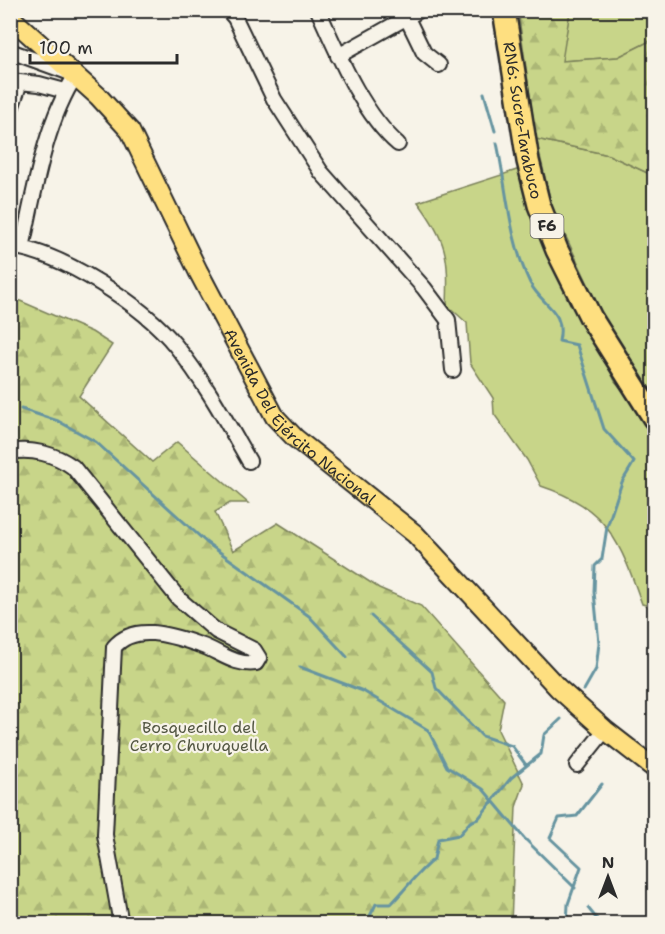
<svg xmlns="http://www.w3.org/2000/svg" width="665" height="934" font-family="'Shantell Sans',sans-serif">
	<defs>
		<pattern id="forest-firs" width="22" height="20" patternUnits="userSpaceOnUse" patternTransform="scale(1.5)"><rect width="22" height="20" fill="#c8d589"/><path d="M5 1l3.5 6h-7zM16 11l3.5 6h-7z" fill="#acb776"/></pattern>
	</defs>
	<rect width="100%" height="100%" fill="#f7f3e8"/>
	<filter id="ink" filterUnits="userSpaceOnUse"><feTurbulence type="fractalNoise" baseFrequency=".0167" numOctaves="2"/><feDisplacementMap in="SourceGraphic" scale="12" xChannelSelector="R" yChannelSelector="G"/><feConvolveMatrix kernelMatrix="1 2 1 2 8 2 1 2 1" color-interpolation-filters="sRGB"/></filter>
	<g filter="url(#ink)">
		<!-- grass -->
		<path fill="#c8d589" stroke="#7a805a" stroke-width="1.5" d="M570,11H654V39L618,57L561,61Z
			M536,139L609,155L654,176V398L634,376L596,301L552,207Z
			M523,168L582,313L615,381L654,428V607L642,604C620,542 608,508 541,486L527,460L494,414L493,398L470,363L467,323L447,305C449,256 447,241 418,202Z"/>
		<!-- forest -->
		<path fill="url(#forest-firs)" stroke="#7a805a" stroke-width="1.5" d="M518,11H570L562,61L618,57L654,39V176L609,155L536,139Z
			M11,297L92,332L112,345L79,396L152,462L177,442L248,503H230L215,512L233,551L278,523L379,588L421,606L504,700L498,730L524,784L516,807L511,923L11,924Z"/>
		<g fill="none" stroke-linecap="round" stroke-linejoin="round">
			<!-- stream -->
			<path stroke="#6694a0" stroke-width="3" d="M484,93L495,131
				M497,143C507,189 509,240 530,283C543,307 566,310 559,341L577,345L604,429L634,462L622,482L607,527L602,559L595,566L594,592L599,643L596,669L584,690
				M21,409L58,421L96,442L207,543L309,616L347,657
				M371,616L432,672L436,688L482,736L512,746L526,765
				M300,667L363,691L428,730L447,767L483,789L524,838L575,888
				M588,908L601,924
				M366,924L376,904H391C406,889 417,872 434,859L438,839L459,835L470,822L478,819L511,778L541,754L544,735L561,719
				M567,924L568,904L581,867L550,838L559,818L577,816L602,784"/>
			<!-- minor casing -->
			<g stroke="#2b2b2b" stroke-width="18">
				<path id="minor" d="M228,10L235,18L274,99L321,172L424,288L448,320L453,370
					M318,10C338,54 362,113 398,144
					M407,18L424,53L439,65
					M10,51L76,75C45,122 34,193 22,248
					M338,56L420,10
					M10,81L39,84L65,91
					M10,112L20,82
					M10,246C63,253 143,305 176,346C205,382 226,421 249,461
					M10,452C32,448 55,454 73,467L179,599L216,631L254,650L259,658L256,663C234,666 219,651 200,645C173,636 135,622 114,647L105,835L121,924
					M577,765L605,730"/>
			</g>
			<!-- major casing -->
			<g stroke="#2b2b2b" stroke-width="22">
				<g id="major">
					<path id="s1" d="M10,17L98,96L130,131L198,271L275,417L295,438L415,534L558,688L605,730L654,768"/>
				</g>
			</g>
			<!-- highway casing -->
			<g stroke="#2b2b2b" stroke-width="26">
				<g id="highway">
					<path id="s2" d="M504,10L528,161L539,205L557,250L591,318L654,418"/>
				</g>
			</g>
			<!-- minor -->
			<use href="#minor" stroke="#f7f3e8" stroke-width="14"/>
			<!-- major -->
			<use href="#major" stroke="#fedf80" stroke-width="18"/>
			<!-- highway -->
			<use href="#highway" stroke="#fedf80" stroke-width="21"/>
		</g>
	</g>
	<g text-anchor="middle" stroke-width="4.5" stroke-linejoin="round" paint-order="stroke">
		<!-- shield labels -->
		<rect fill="#f7f3e8" stroke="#686764" stroke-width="1.5" x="530.5" y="214" width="33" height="24" rx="4.5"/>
		<g font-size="15" font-weight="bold" fill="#2b2b2b">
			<text x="547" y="231">F6</text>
		</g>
		<!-- street labels -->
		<g font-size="16" fill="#2b2b2b" stroke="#f7f3e8">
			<text dy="6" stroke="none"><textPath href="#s2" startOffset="112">RN6: Sucre-Tarabuco</textPath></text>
			<text dy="6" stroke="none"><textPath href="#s1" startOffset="502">Avenida Del Ejército Nacional</textPath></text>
		</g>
		<!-- park labels -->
		<g font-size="16" fill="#525642" stroke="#f7f3e8">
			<text x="199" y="733">Bosquecillo del<tspan x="199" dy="18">Cerro Churuquella</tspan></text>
		</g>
	</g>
	<!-- margin -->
	<rect width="665" height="934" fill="none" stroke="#f7f3e8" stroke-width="36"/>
	<rect x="18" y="18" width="629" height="898" fill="none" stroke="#2b2b2b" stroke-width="2" filter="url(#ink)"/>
	<!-- north arrow -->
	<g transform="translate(608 877)" stroke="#f7f3e8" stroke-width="4.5" paint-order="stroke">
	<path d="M0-4.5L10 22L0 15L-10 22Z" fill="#2b2b2b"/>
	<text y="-9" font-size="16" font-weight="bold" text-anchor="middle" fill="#2b2b2b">N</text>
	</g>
	<!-- scale -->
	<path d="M30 54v9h147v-9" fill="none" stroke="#2b2b2b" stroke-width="3"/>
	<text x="39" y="54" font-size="18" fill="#2b2b2b" stroke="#f7f3e8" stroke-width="4.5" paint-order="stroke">100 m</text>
</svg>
